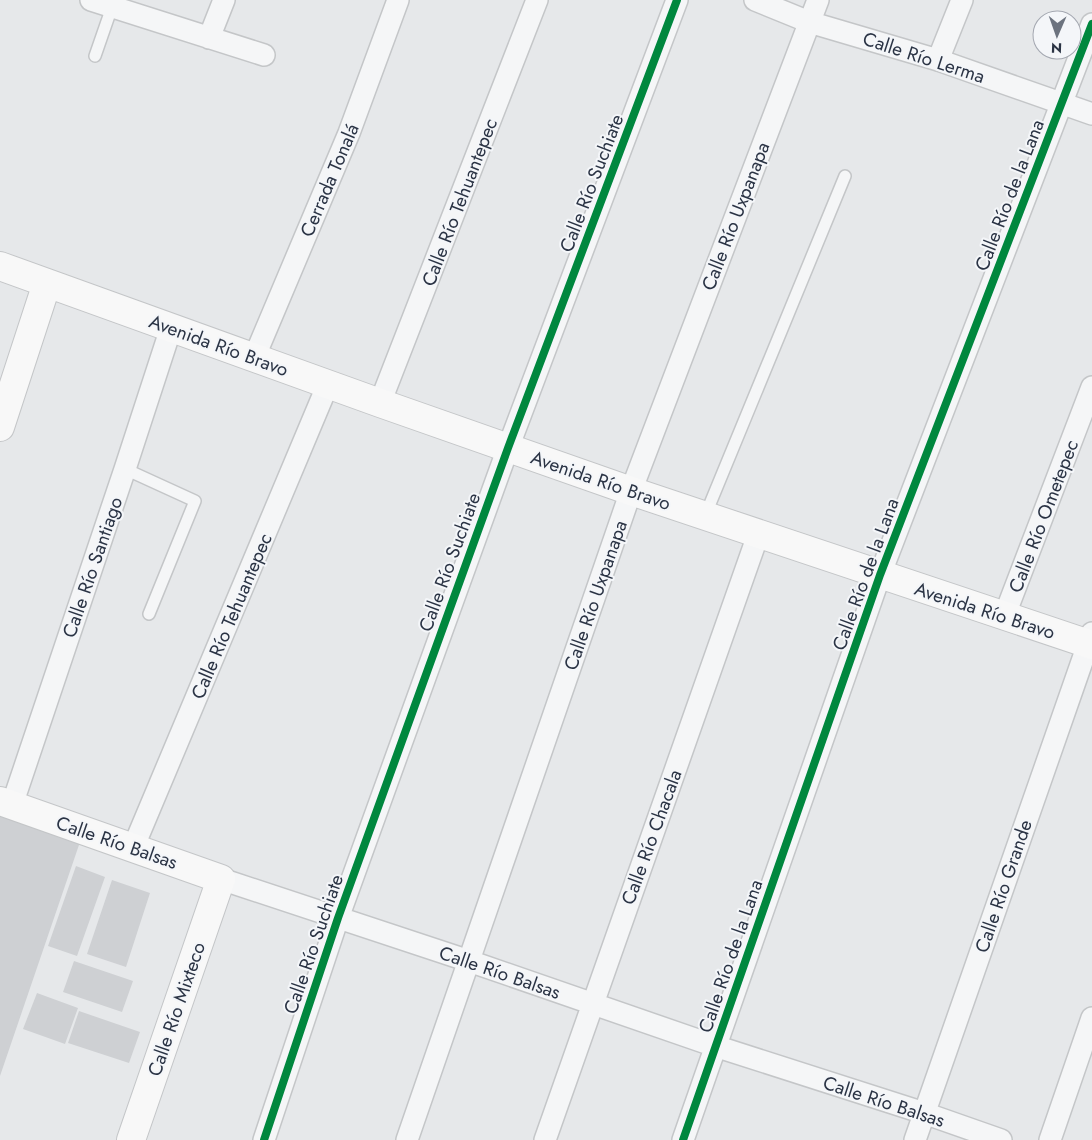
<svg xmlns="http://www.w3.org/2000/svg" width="1092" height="1140" font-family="Jost,sans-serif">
	<rect width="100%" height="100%" fill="#e6e8ea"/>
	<!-- building -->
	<path fill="#ced0d3" d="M0,815L80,842L0,1076Z
		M76,866L105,877L77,956L48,946Z
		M112,880L150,893L126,967L87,954Z
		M74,961L133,981L122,1012L63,992Z
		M37,993L78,1008L65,1044L23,1029Z
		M79,1011L140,1032L129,1063L68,1043Z"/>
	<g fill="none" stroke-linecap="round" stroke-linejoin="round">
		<!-- service casing -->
		<g stroke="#c4c6c8" stroke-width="14">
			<path id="service" d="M95,56L112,7
				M125,469L195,501L149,614
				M705,516L845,176"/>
		</g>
		<!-- minor casing -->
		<g stroke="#c4c6c8" stroke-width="24">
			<path id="minor" d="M91,0L264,55
				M755,0L809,22L938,60L1092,114
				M209,38L224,0
				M938,60L962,0
				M254,358L349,133L398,0
				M380,403L537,0
				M1004,617L1092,387
				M12,805L125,469L171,328
				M133,848L328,384
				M221,879L469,961L715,1046L924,1113L1001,1140
				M264,1140L338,918L508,448L677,0
				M407,1140L631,491L818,0
				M545,1140L758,535
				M683,1140L880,575L1092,24
				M915,1140L1092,633
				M1050,1140L1092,1018"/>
		</g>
		<!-- secondary casing -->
		<g stroke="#c4c6c8" stroke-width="30">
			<path id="secondary" d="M0,266L380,403L631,491L1092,645
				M0,427L47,283
				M0,801L221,879L131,1140"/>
		</g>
		<!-- service -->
		<use href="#service" stroke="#f5f6f7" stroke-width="11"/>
		<!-- minor -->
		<use href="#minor" stroke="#f5f6f7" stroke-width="21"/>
		<!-- secondary -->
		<use href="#secondary" stroke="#f8f8f8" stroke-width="28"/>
		<!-- cycleway casing -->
		<g stroke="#f4f6f9" stroke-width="11">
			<path id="cycleway" d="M264,1140L338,918L508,448L677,0
				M683,1140L880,575L1092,24"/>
		</g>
		<!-- cycleway -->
		<use href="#cycleway" stroke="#00873e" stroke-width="8"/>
	</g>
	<g text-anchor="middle" stroke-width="4" stroke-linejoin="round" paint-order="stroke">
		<!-- street labels -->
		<g font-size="19" fill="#2b3445" stroke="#f4f6f9">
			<text transform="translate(924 57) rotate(18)" y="7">Calle Río Lerma</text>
			<text transform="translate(329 180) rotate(-67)" y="7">Cerrada Tonalá</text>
			<text transform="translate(591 183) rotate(-69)" y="7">Calle Río Suchiate</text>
			<text transform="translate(1009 195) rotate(-69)" y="7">Calle Río de la Lana</text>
			<text transform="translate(459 202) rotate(-69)" y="7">Calle Río Tehuantepec</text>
			<text transform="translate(735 216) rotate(-69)" y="7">Calle Río Uxpanapa</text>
			<text transform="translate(219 345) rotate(20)" y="7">Avenida Río Bravo</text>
			<text transform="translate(601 480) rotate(19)" y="7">Avenida Río Bravo</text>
			<text transform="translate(1043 516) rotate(-69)" y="7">Calle Río Ometepec</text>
			<text transform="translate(449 562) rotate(-70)" y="7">Calle Río Suchiate</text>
			<text transform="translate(92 567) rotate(-71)" y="7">Calle Río Santiago</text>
			<text transform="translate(865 574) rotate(-70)" y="7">Calle Río de la Lana</text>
			<text transform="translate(595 595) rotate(-71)" y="7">Calle Río Uxpanapa</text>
			<text transform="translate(985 610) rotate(18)" y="7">Avenida Río Bravo</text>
			<text transform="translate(231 616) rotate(-67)" y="7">Calle Río Tehuantepec</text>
			<text transform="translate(651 837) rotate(-70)" y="7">Calle Río Chacala</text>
			<text transform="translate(117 842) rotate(19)" y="7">Calle Río Balsas</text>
			<text transform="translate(1003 886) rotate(-71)" y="7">Calle Río Grande</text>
			<text transform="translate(313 944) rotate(-71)" y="7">Calle Río Suchiate</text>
			<text transform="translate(730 956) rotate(-71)" y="7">Calle Río de la Lana</text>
			<text transform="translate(500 972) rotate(19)" y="7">Calle Río Balsas</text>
			<text transform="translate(176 1009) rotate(-71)" y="7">Calle Río Mixteco</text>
			<text transform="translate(884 1101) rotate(18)" y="7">Calle Río Balsas</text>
		</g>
	</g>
	<!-- north arrow -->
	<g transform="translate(1057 35) rotate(182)"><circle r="24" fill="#f4f6f9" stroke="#a4a8b1"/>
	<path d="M0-4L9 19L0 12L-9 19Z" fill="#6c737f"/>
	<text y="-8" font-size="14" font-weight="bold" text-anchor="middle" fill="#2b3445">N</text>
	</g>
</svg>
